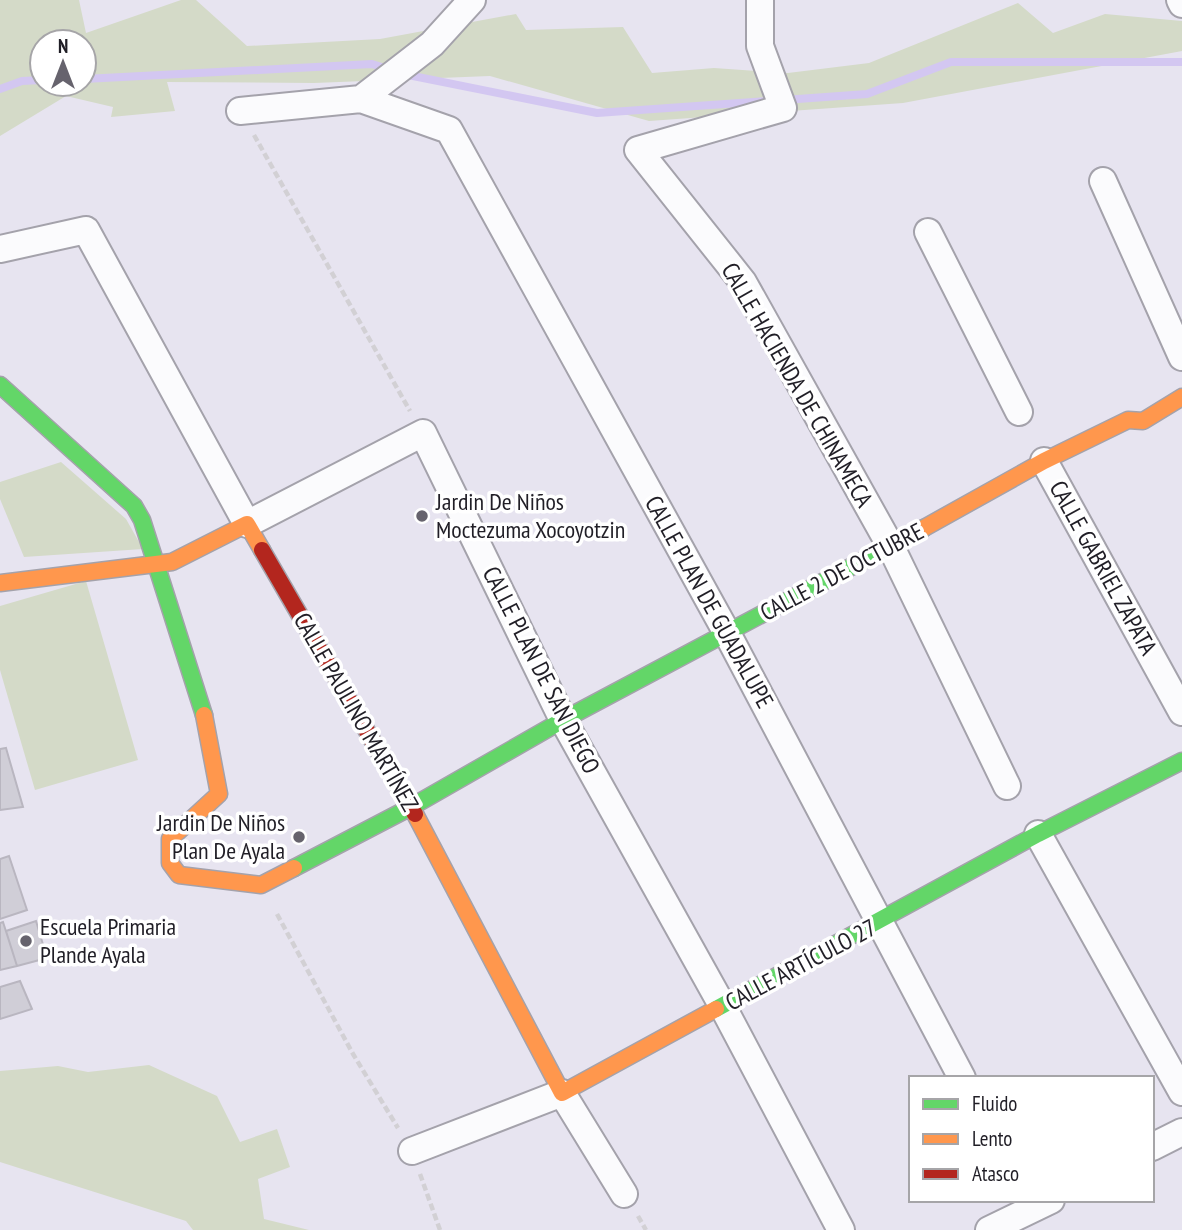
<svg xmlns="http://www.w3.org/2000/svg" width="1182" height="1230" font-family="'PT Sans Narrow',sans-serif">
	<rect width="100%" height="100%" fill="#e7e4f0"/>
	<!-- green -->
	<path fill="#d4dac8" fill-rule="evenodd" d="M0,0H79L86,33L181,0H196L247,46L380,39L516,14L526,30L623,27L652,73L714,68L788,73L869,63L1018,3L1053,33L1105,14L1182,21V51L903,103L649,121L490,76L314,83L167,82L175,111L111,117L113,107L66,96L0,136ZM42,42H84V84H42Z
		M61,462L126,519L143,549L24,557L0,499V482Z
		M86,581L138,760L35,790L0,670V606Z
		M149,1065L217,1096L240,1142L277,1129L290,1167L258,1179L264,1219L309,1230H193L186,1221L0,1162V1071L58,1066L88,1072Z"/>
	<g fill="none" stroke-linecap="round" stroke-linejoin="round">
		<!-- stream -->
		<path stroke="#d3c7f1" stroke-width="8" d="M403,74L597,113L768,101
			M84,79L372,64L391,70
			M0,89L22,81L42,80
			M784,100L867,94L951,62H1182"/>
	</g>
	<!-- building -->
	<path fill="#d0ced7" stroke="#b9b6c0" stroke-width="2" d="M6,748L23,807L0,810V749Z
		M9,856L27,910L0,919V859Z
		M36,921L47,958L17,966L6,931Z
		M3,922L17,966L0,970V923Z
		M20,981L32,1009L0,1019V987Z"/>
	<g fill="none" stroke-linecap="round" stroke-linejoin="round">
		<!-- street casing -->
		<g stroke="#a4a2ab" stroke-width="30">
			<path id="street" d="M760,0V46L783,108L638,150L743,282L891,547L1007,786
				M1180,0L1182,4
				M361,99L449,130L728,635L962,1078
				M240,111L361,99L432,44L472,0
				M1103,181L1182,357
				M928,232L1019,412
				M0,249L86,230L247,524L423,433L563,720L723,1007L841,1230
				M1044,461L1182,712
				M1038,834L1182,1092
				M1152,1147L1182,1132
				M412,1151L562,1093L624,1194
				M989,1230L1051,1200"/>
		</g>
		<!-- fast casing -->
		<g stroke="#a4a2ab" stroke-width="19">
			<path id="fast" d="M0,385L134,506L142,520L204,715
				M294,868L411,807L563,720L924,528
				M716,1009L1038,834L1182,761"/>
		</g>
		<!-- slow casing -->
		<g stroke="#a4a2ab" stroke-width="19">
			<path id="slow" d="M924,528L1044,461L1128,420L1143,421L1182,397
				M0,583L172,562L247,524L262,550
				M204,715L219,794L170,839V863L179,875L261,885L294,868
				M415,814L562,1093L716,1009"/>
		</g>
		<!-- jam casing -->
		<g stroke="#a4a2ab" stroke-width="19">
			<path id="jam" d="M262,550L415,814"/>
		</g>
		<!-- path -->
		<path stroke="#d2d0d4" stroke-width="4.5" stroke-dasharray="7 3.5" stroke-linecap="butt" d="M254,135L410,411
			M277,914L353,1054L398,1128
			M420,1174L440,1230
			M638,1216L646,1230"/>
		<!-- street -->
		<use href="#street" stroke="#fbfbfd" stroke-width="26"/>
		<!-- fast -->
		<use href="#fast" stroke="#63d668" stroke-width="16"/>
		<!-- slow -->
		<use href="#slow" stroke="#ff974d" stroke-width="16"/>
		<!-- jam -->
		<use href="#jam" stroke="#b3261e" stroke-width="16"/>
	</g>
	<!-- markers -->
	<g fill="#66636d" stroke="#fff" stroke-width="2.5">
		<circle cx="422" cy="516" r="7"/>
		<circle cx="299" cy="837" r="7"/>
		<circle cx="26" cy="941" r="7"/>
	</g>
	<g text-anchor="middle" stroke-width="7" stroke-linejoin="round" paint-order="stroke">
		<!-- street labels -->
		<g font-size="24" fill="#201e26" stroke="#fff">
			<text transform="translate(797 385) rotate(60)" y="8">CALLE HACIENDA DE CHINAMECA</text>
			<text transform="translate(1103 568) rotate(61)" y="8">CALLE GABRIEL ZAPATA</text>
			<text transform="translate(842 572) rotate(-28)" y="8">CALLE 2 DE OCTUBRE</text>
			<text transform="translate(709 602) rotate(61)" y="8">CALLE PLAN DE GUADALUPE</text>
			<text transform="translate(541 670) rotate(63)" y="8">CALLE PLAN DE SAN DIEGO</text>
			<text transform="translate(356 712) rotate(60)" y="8">CALLE PAULINO MARTÍNEZ</text>
			<text transform="translate(801 965) rotate(-28)" y="8">CALLE ARTÍCULO 27</text>
		</g>
		<!-- poi labels -->
		<g font-size="24" fill="#201e26" stroke="#fff" text-anchor="start">
			<text x="436" y="510">Jardin De Niños<tspan x="436" dy="28">Moctezuma Xocoyotzin</tspan></text>
			<text x="285" y="831" text-anchor="end">Jardin De Niños<tspan x="285" dy="28">Plan De Ayala</tspan></text>
			<text x="40" y="935">Escuela Primaria<tspan x="40" dy="28">Plande Ayala</tspan></text>
		</g>
	</g>
	<!-- legend -->
	<rect x="909" y="1076" width="245" height="126" fill="#ffffff" stroke="#a6a5a8" stroke-width="2"/>
	<rect x="923" y="1099" width="35" height="10" fill="#63d668" stroke="#a6a5a8" stroke-width="2"/>
	<text x="972" y="1111" font-size="21" fill="#201e26">Fluido</text>
	<rect x="923" y="1134" width="35" height="10" fill="#ff974d" stroke="#a6a5a8" stroke-width="2"/>
	<text x="972" y="1146" font-size="21" fill="#201e26">Lento</text>
	<rect x="923" y="1169" width="35" height="10" fill="#b3261e" stroke="#a6a5a8" stroke-width="2"/>
	<text x="972" y="1181" font-size="21" fill="#201e26">Atasco</text>
	<!-- north arrow -->
	<g transform="translate(63 63)"><circle r="33" fill="#ffffff" stroke="#a6a5a8" stroke-width="2"/>
	<path d="M0-5L12 26L0 18L-12 26Z" fill="#66636d"/>
	<text y="-10" font-size="19" font-weight="bold" text-anchor="middle" fill="#201e26">N</text>
	</g>
</svg>
